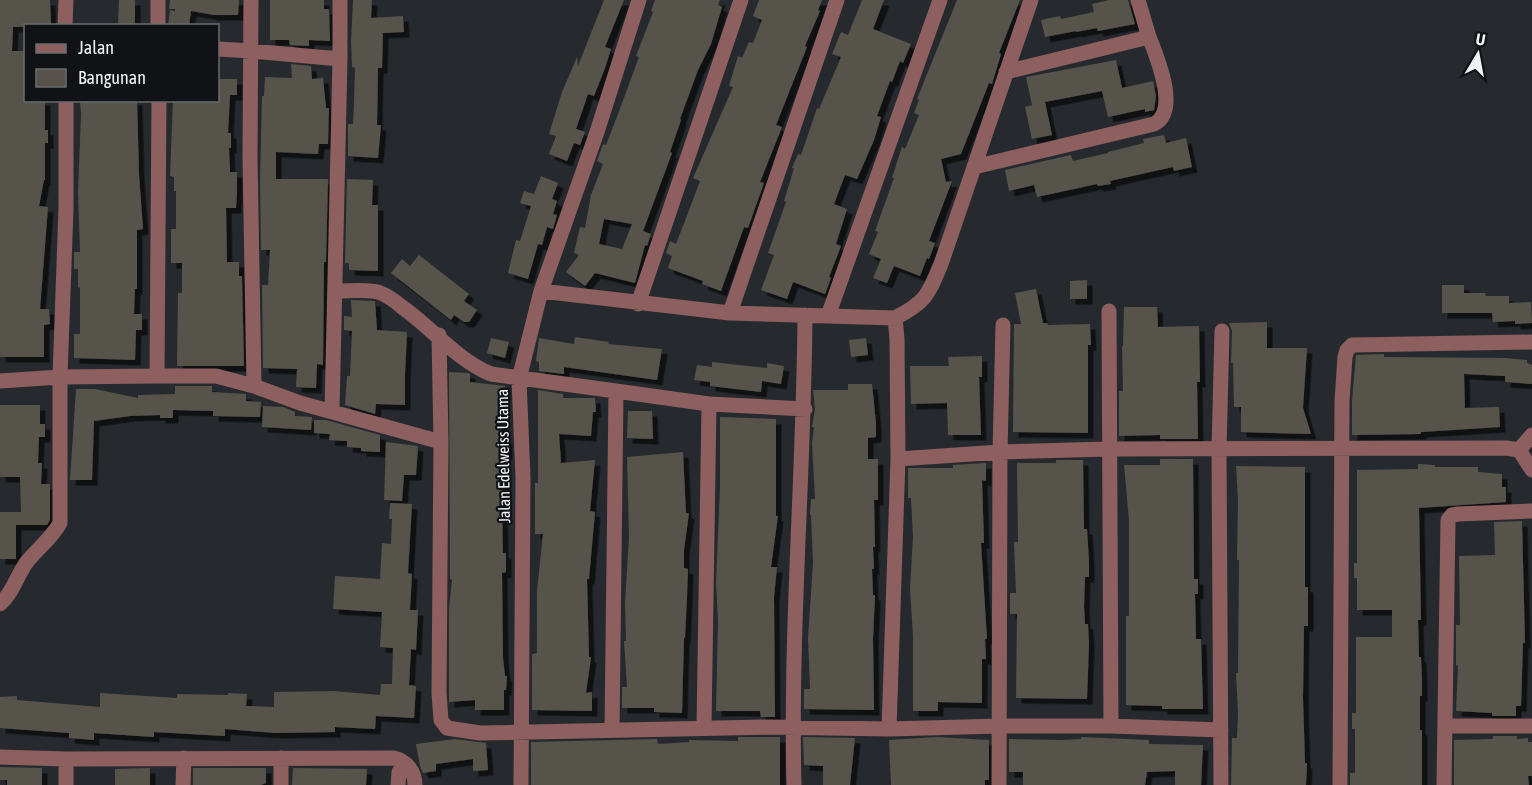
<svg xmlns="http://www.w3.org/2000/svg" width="1532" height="785" font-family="'Asap Condensed',sans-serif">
	<defs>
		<filter id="shadow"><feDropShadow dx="5.5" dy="5.5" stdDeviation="0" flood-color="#0009"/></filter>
	</defs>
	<rect width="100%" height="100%" fill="#262a2f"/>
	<!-- building -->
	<path fill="#57524c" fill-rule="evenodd" filter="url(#shadow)" d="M0,0H50L51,26L13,27L12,51H26V100H45V130H48V143H45V180H44L39,206L48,207L40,309H49L50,324L44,325V357H0Z
		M119,0H135V26H118Z
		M170,0H239L238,15H214L191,11L189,26H168L170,10L175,11V9H169Z
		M270,0H324V9H329L330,41L309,40V46L290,45L289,40H270Z
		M353,0H372L371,18L403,16L404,32L383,33L382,68H378L377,125H381L378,158L348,156V124H353L354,102L355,68L352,67L351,42Z
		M604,0H624L605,47L611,49L605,68L594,96L588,94L576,129L585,132L580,145L574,143L567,161L549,154L556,136L549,134L562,92L577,57L578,66Z
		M655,0H720L718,5L722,7L711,44L698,70L680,119L681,120L670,152L672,153L643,231L651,234L647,246L645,245L635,283L595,273L585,286L566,272L579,255L574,253L580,227L585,228L591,195L603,164L597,161L603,144L606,145L618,114L639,57L636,56L653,12L651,11ZM604,219L632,224L622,249L599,244Z
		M759,0H822L818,10L820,11L805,46L807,47L776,125L782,127L760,182L764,183L759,197L748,228L744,227L721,291L702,284L703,281L668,268L672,256L666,253L670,241L676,244L691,205L700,181L693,178L733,87L729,86L738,56L742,58L749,42L753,43L762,20L753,16Z
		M862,0H884L873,29L911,44L903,63L900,61L892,82L890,81L877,116L881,117L874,140L857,179L845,175L834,204L847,209L836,244L841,246L829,277L831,278L825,294L793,282L787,299L761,290L774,255L768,253L786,202L784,201L794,168H792L798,154L801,155L817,108L819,109L841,57L832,54L841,32L848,35Z
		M957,0H1020L999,53L1001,54L992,84L989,83L961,154L941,159L946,182L952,181L929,241L935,243L929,259L927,258L920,276L894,266L887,283L873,278L881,259L869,254L878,232L875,231L894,178H892L897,162L902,147L905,149L919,115L914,113L919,100L917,99Z
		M1109,0H1128L1135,24L1098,31L1097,28L1076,32V31L1045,37L1041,20L1060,16L1061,19L1094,12L1092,4Z
		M1116,60L1122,88L1153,81L1156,96L1154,110L1145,112V109L1108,117L1102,91L1045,102L1052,135L1032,139L1025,107L1032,105L1026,77Z
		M291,64L311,66L312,79L323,78L326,108H329L328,144H319L318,154L276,152V179H328L326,262H324L323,365L317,364L316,388L296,387L297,369L263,368L262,285H268L270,250H261L260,180L262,96H264L265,77L292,78Z
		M218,79H237V95H230L228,133H231V148H229L230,172H237V193L236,208H226L227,262H239V276H242L244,366H177L178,293H182V263H171V229H176V191H174V177L170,176L173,100H218Z
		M80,100H137L139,175L143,229L137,230V289H135L134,314H142V330H136L135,360L74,358V334H80V288L78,287V269H74V252H80L78,192L81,114Z
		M1164,135L1166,143L1186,138L1192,167L1174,171L1173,167L1110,181L1111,184L1098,186L1097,184L1037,197L1034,185L1009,191L1005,170L1071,155L1073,161L1108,153V152L1144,143L1143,139Z
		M541,176L558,183L552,199L557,201L553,214L557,215L553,229L547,227L542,245L538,244L528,279L508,273L516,240L520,241L531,206L520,203L524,191L534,194Z
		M347,179L373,180L372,205H378V271L349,270V263H345Z
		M419,255L469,294L464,301L477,310L469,322H464L454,315L451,320L391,273L402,259L410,266Z
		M1087,280V299H1070V281Z
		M1442,285H1464V293H1485L1486,296H1509V303L1531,302L1532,323L1515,324V321L1493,322L1492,313H1442Z
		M1036,289L1043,323H1047L1048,325L1090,324L1091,345H1088V433L1013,432L1014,324H1021L1015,293Z
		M351,300L375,301L377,330L407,332L405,374V405L376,404L375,414L345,405L347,376H350L352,331L344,330V316L352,317Z
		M1124,307H1157L1158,327L1199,326L1200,382H1197L1198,439H1160V435L1119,436V391H1123L1122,346H1123Z
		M1267,322V348H1307L1303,408L1311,434L1241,432V407H1234L1233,363H1231L1232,331L1229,323Z
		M575,337L609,342L608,344L662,349L657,380L564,367V374L539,371V362L536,361L539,338L574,344Z
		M491,338L509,342L505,358L487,353Z
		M866,338L868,355L851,357L849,340Z
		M1384,354V357L1506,358L1527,360V363L1532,365V384L1505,382V376L1464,374L1465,408L1499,407L1500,427L1421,432V434L1352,435V401L1356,355Z
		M982,356V377H979L981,435H948L947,403L911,404L910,366H949L948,357Z
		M712,362L767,368V363L784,366L781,384L762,381L761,392L710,386V382L694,380L697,365L712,367Z
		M449,372L468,373L470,374V382L505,386L500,439H507V453L504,454L505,507H502L503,553H506V572L502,573L503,658L505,676H507L506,690H504V710H475V700L449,702V609L452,580L450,579Z
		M848,384H872L876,423V437L868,438V459H878V500H874L875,547H873L874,569H872L873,595H875L873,639L874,710L804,709V689H810L808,638L813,563L811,515H810L811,499H815L812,443L814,427H812L815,409L813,390H848Z
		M175,386H212V392L246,394V401L261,402L260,417L213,416V411L173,410V418H160V415L130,416L94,421L92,480H70L76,389H95L138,398V395L175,394Z
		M538,390L563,394V398H595L596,412H593L591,436L559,434L561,463L595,460L590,511L595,512L589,579H587L589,657H591L586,693L592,692V711L532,710V654L537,653V591L543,534H535V483H538Z
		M0,405H40V424H45V437H39L38,463H42L41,484H50V520L47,525H16V559H0V512H21L20,477H0Z
		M263,406L283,407L295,412V416L312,417L311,430L262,427Z
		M628,411H652L653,439L627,438Z
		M720,417L776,419V516H778L771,567H777L774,597L775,717H761L760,711H716L718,620L716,582L720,487Z
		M314,420H326L380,435V452L361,451V448L347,447V441L329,440L330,434L314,433Z
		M386,442L418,446L416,475H404L402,501L384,500Z
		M683,452L686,513H689L684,550V568L688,569L687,597L685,638H684L682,713L654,712V708H622V687H627L624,641H626L625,603L629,537L627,457Z
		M1160,459H1193L1194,579H1198V594H1195L1196,639H1201L1203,709H1162V706L1126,705V616H1129V520L1124,465H1160Z
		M1056,460H1083L1084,529H1087L1089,562V577H1085L1084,606L1085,624H1088L1089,643L1087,699L1016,698L1017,614H1010V593H1016L1014,542H1018L1017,463H1056Z
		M986,463V481L982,480L984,543H981L987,639H985L986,659H982V703L938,702V711H913V636L910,589L913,537L911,498H908V468H953V465Z
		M1418,464L1435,465V467H1478V472L1502,474V487H1506V502L1419,508L1421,620H1418L1419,657H1421L1422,681V696H1420V730H1422V785H1350V773H1355V729H1352V713H1356V637H1392V610H1357V578H1354V563H1357V470L1418,469Z
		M1236,466L1305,467V587H1308V626H1304L1303,698L1305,763H1307L1306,785H1231L1232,738H1237L1238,714L1236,673H1238L1239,560H1237L1238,500Z
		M390,503L412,504L408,573L412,574L410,610H418L416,650L411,649L409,685L416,686L414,718L376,716L375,729L335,727V732L275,733L225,729V736L154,732V737L94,733V740L69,738V733L0,728V697L17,696V700L100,707V693L177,698V694L228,695V693L247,694L246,706L274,707V692L334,691L380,695L381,684H392L393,648L380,647L382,612L333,609L335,576L380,579L382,543L391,544L392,519H389Z
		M1522,521L1525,643H1523L1521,706H1516V716H1492V713L1456,711L1458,666L1456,665V625H1460L1459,556L1495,555L1494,522Z
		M1493,736H1517V739L1528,738V742H1532V776H1528L1529,785H1454V740L1493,739Z
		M738,737H780V785H531V742L657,739L658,744L689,742V740L738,741Z
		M803,737L855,738L850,785H823V766L804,765Z
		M937,737L989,740V780H985V785H891L889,740Z
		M1081,737L1149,740V744L1203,745L1201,785H1175V771L1147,772L1145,785H1023V772H1009V739L1062,740L1081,739Z
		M455,739L486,743L488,770L473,771V759L436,764V771L423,773L420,766L416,744Z
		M0,767L42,768V785H7V780H0Z
		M150,768V785H115V769Z
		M193,768H266V783L261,785H193Z
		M293,768L367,769L366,785H292Z"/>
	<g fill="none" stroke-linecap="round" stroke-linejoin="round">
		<!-- minor -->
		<path stroke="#8d605f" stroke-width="15" d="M158,0V26
			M251,0L250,157L254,386L300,403L441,442
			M1138,0L1149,37
			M65,26L66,0
			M218,49L251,51L340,59
			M974,167L1154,124C1180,111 1157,57 1149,37L1006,72
			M336,291C349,291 365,289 378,292C387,295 395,301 402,307C432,328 457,360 491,374L616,391
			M541,291L730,313L895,318L897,339L898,459L889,729
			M638,304L741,0
			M1109,311L1111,726
			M730,313L837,0
			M828,316L940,0
			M895,318C926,302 928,295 941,264L1031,0
			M439,335L441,442L439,693L441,720L447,728L480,733L770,727L889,729L1000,726H1111L1221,730
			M157,376H216L254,386
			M0,381L60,377L66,208V100
			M709,404L805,409
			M332,411L340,59V0
			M1519,450L1532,435
			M898,459L1000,452L1109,449L1506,448L1519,450L1532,470
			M0,604C12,594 17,576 26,563C37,549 52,538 60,523V377L157,376L159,100
			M1445,726H1532
			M612,730L616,391L709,404L704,728
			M0,757L66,759L394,758C407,761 415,772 415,785
			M281,758V785
			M66,759V785
			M183,785L184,758
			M398,785L399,772L406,765
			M521,785L523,478L519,379L541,291L597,132L639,0
			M794,785C790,629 804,472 805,315
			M999,785L1000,452L1003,325
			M1221,785L1219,450L1222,331
			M1340,785L1342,401L1345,357L1347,350L1352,345L1532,342
			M1444,785L1448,520L1452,515L1458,514L1532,511"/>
	</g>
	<g text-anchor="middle" stroke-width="4.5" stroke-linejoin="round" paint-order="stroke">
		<!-- street labels -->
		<g font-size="16" fill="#f0f3f6" stroke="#101215">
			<text transform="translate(503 456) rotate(-91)" y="6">Jalan Edelweiss Utama</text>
		</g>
	</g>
	<!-- legend -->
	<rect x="24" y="24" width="195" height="78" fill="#101215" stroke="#6a6c6f" stroke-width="1.5"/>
	<rect x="36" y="44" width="30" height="9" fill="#8d605f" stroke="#6a6c6f" stroke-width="1.5"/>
	<text x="78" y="54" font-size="18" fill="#f0f3f6">Jalan</text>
	<rect x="36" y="69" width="30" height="18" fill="#57524c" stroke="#6a6c6f" stroke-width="1.5"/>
	<text x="78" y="84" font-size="18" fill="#f0f3f6">Bangunan</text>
	<!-- north arrow -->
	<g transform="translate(1478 54) rotate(10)" stroke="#101215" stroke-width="4.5" paint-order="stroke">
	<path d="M0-4.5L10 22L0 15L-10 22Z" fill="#f0f3f6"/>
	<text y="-9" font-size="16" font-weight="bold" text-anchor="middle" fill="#f0f3f6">U</text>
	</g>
</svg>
